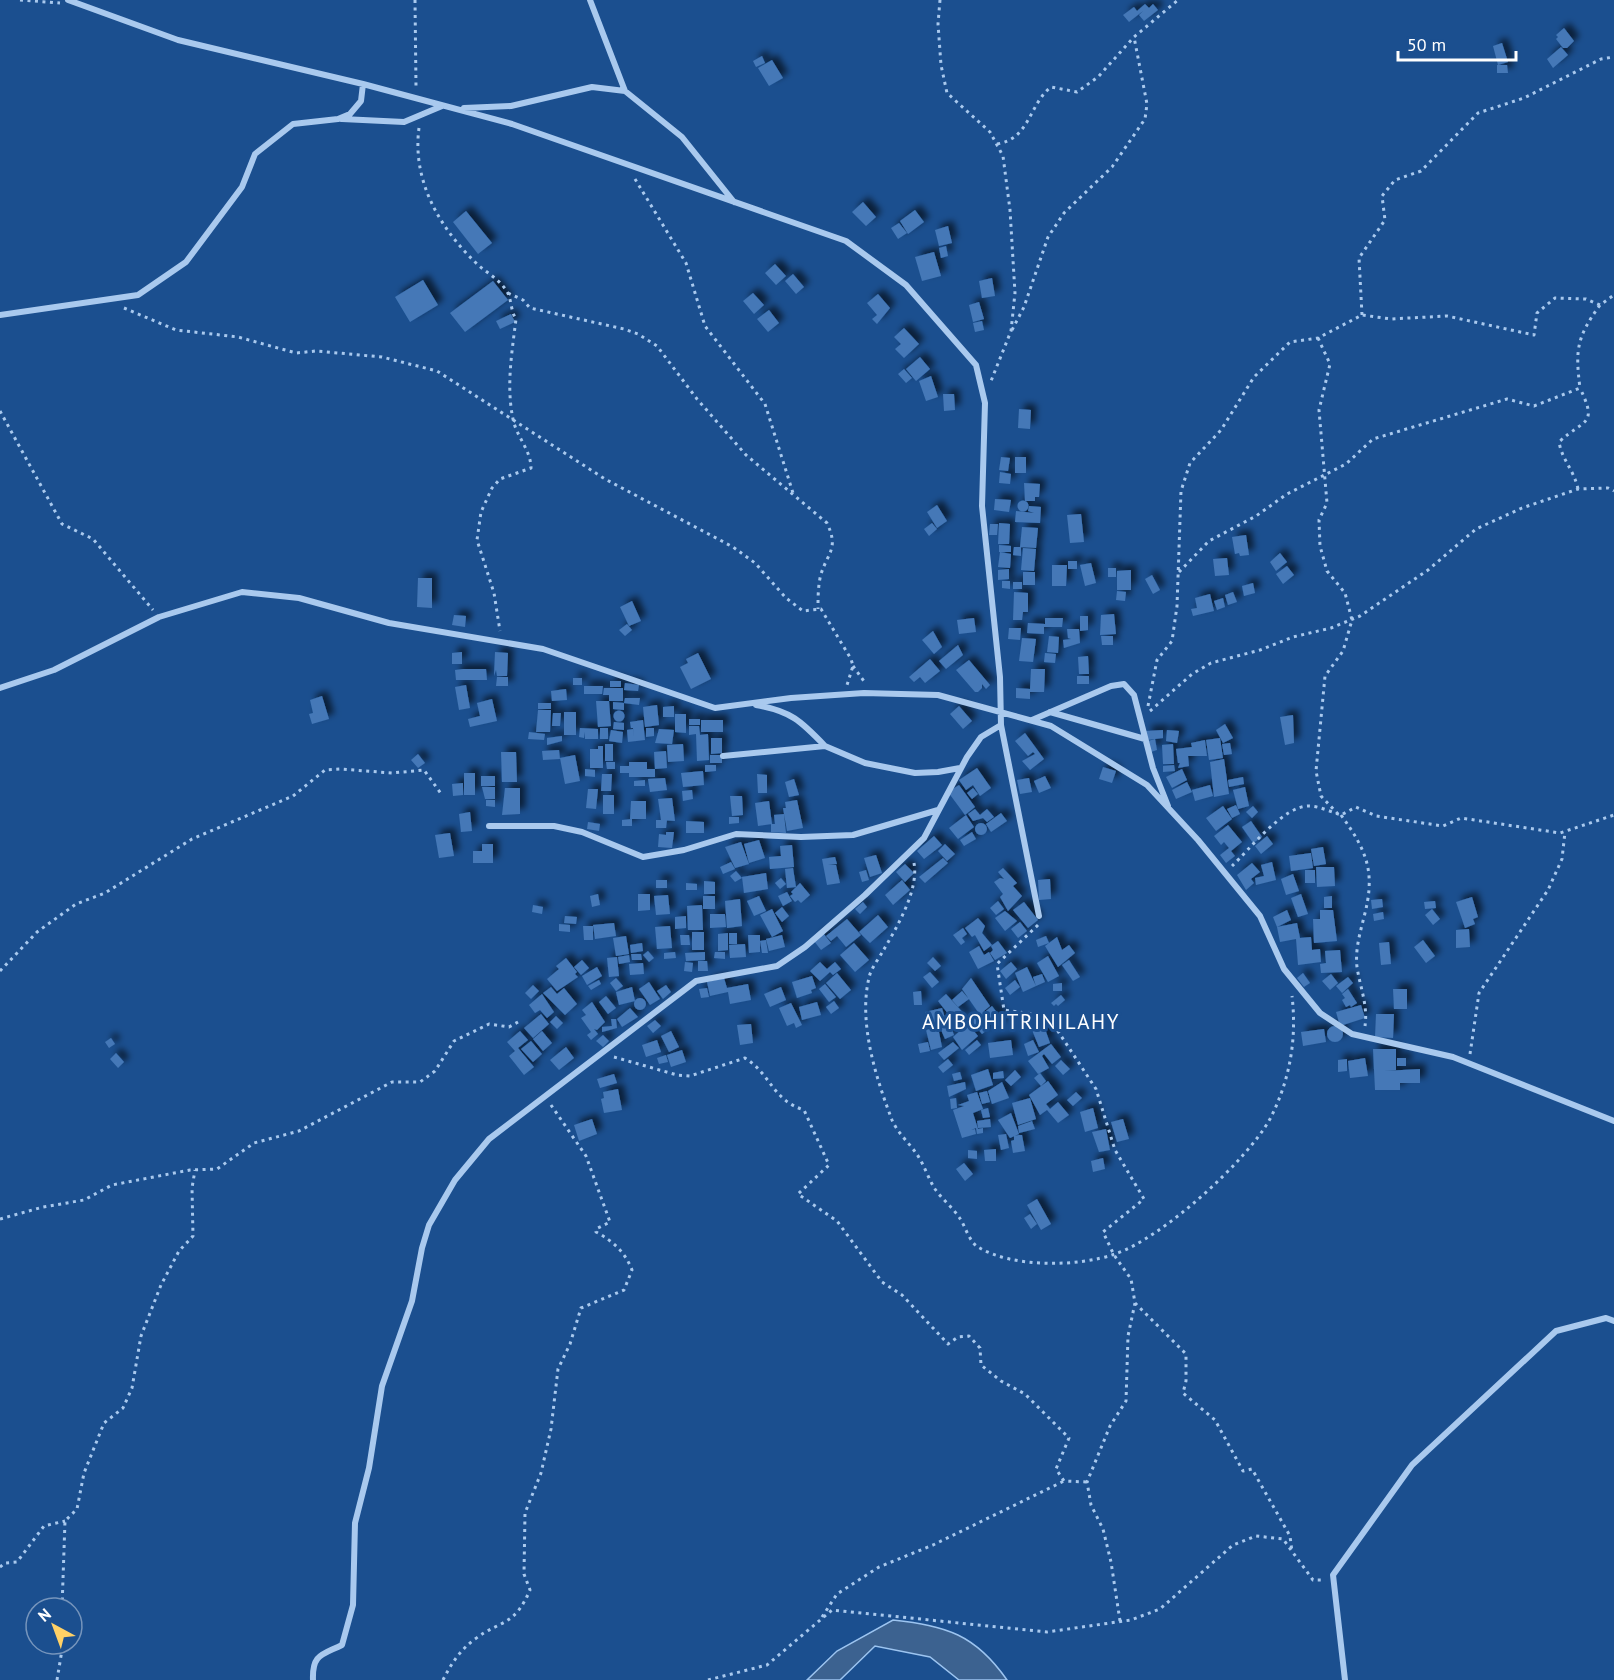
<svg xmlns="http://www.w3.org/2000/svg" width="1614" height="1680" font-family="'PT Sans',sans-serif">
	<defs>
		<filter id="shadow"><feDropShadow dx="5.5" dy="-5.5" stdDeviation="3" flood-color="#0009"/></filter>
	</defs>
	<rect width="100%" height="100%" fill="#1b4f8f"/>
	<!-- water -->
	<path fill="#3c6290" stroke="#9cc4f0" stroke-width="1.5" d="M893,1620C946,1626 975,1634 1007,1680H959L930,1657L875,1646L840,1680H807L837,1651Z"/>
	<!-- building -->
	<path fill="#4478b7" filter="url(#shadow)" d="M1145,4L1149,8L1153,4L1158,10L1144,21L1139,15L1143,11L1129,22L1123,15L1134,7L1137,11Z
		M1564,28L1574,41L1567,48H1563L1556,39L1558,37L1556,35Z
		M1502,43L1508,62L1498,65L1493,46Z
		M1561,47L1568,55L1553,68L1547,59Z
		M762,56L765,63L756,67L753,61Z
		M772,60L783,78L769,86L758,68Z
		M1497,65H1507L1508,73H1497Z
		M863,202L876,217L866,226L852,212Z
		M915,210L924,222L908,234L900,221Z
		M466,211L492,243L478,254L453,222Z
		M899,223L907,233L898,239L891,228Z
		M948,226L952,243L939,246L935,230Z
		M946,246L948,256L941,258L939,248Z
		M934,252L941,276L922,281L915,257Z
		M775,264L786,276L776,285L765,273Z
		M793,274L804,287L796,294L785,281Z
		M992,278L995,296L982,298L979,281Z
		M423,280L438,305L410,322L395,297Z
		M493,281L508,300L465,332L450,313Z
		M753,293L764,305L754,314L743,301Z
		M878,294L890,308L877,324L872,319L877,315L867,303Z
		M979,302L984,319L973,322L969,305Z
		M769,310L779,323L768,332L757,319Z
		M511,314L515,322L500,329L496,321Z
		M982,321L984,330L975,332L973,323Z
		M904,328L919,344L904,358L895,349L901,344L894,337Z
		M920,357L930,369L916,381L906,369Z
		M904,369L912,378L906,383L898,374Z
		M931,376L938,397L926,401L919,381Z
		M943,394H954L955,410L944,411Z
		M1019,409L1031,410L1030,429L1018,428Z
		M1001,457L1010,458L1008,471L999,470Z
		M1015,457H1026V473H1015Z
		M1000,472L1011,474L1010,484L999,483Z
		M1024,483L1040,484L1039,497H1035V501H1025Z
		M995,499L1011,500L1009,512L994,510Z
		M1017.5 506a5.5 5.5 0 1 1 11 0a5.5 5.5 0 1 1-11 0Z
		M937,505L947,521L937,528L927,512Z
		M1029,506L1041,507L1040,523L1015,522L1016,511L1034,513L1028,511Z
		M1081,514L1084,542L1070,543L1067,515Z
		M932,523L937,529L929,536L924,529Z
		M999,523L1010,524L1009,544H998Z
		M990,524H998L997,535H989Z
		M1022,527L1038,528L1036,548L1020,547Z
		M1246,535L1249,555L1240,556L1239,553L1235,554L1232,537Z
		M999,545L1011,546V552H999Z
		M1014,547H1021V556L1013,555Z
		M1023,548L1036,549L1034,571L1021,570Z
		M1000,552L1011,554L1010,568L998,567Z
		M1280,553L1287,562L1276,571L1270,562Z
		M1227,558L1229,575L1215,576L1213,559Z
		M1068,561H1077V569H1068Z
		M1091,563L1096,583L1085,586L1080,565Z
		M1052,565H1067L1066,586H1052Z
		M1287,566L1294,575L1283,584L1276,574Z
		M1108,568H1116V577H1108Z
		M1009,569V579L998,580V570Z
		M1131,570V590H1117V571Z
		M1023,572H1035V585H1023Z
		M1152,575L1160,590L1153,594L1145,579Z
		M418,578H432V608L417,607Z
		M1002,581H1010V589L1002,588Z
		M1013,582H1022V589H1013Z
		M1253,583L1255,593L1244,596L1242,586Z
		M1117,591L1126,592L1125,601L1116,600Z
		M1014,592L1028,593V612H1023L1022,620H1013Z
		M1233,592L1237,602L1228,605L1225,595Z
		M1210,594L1214,611L1193,616L1191,609L1197,608L1195,598Z
		M1223,598L1225,607L1217,610L1214,601Z
		M632,601L641,621L629,626L620,607Z
		M1114,614L1116,634L1100,635L1101,615Z
		M454,615L466,616L465,627L452,625Z
		M1080,616H1088V630L1080,631Z
		M974,618L976,632L959,634L957,620Z
		M1045,618H1063L1062,627H1044V634L1027,633L1028,623L1045,624Z
		M627,624L632,630L625,636L619,630Z
		M1009,628H1021L1020,640L1008,639Z
		M1067,629H1079L1080,643L1064,648L1063,640L1071,639L1068,638Z
		M933,631L942,647L934,654L922,640Z
		M1049,636L1059,637L1058,653L1047,652Z
		M1101,636H1113V645H1102Z
		M1022,638L1036,639L1033,662L1019,661Z
		M958,645L963,655L946,669L939,661Z
		M462,652V664H452V653Z
		M495,652L508,653L507,676H497L496,670L494,676Z
		M698,653L711,679L691,689L680,667L688,663L686,659Z
		M1045,653L1056,654L1055,663L1044,662Z
		M1088,656L1089,674H1079L1078,657Z
		M930,659L940,671L925,683L920,677L914,682L909,677Z
		M969,660L990,685L986,689L982,684V688L978,692H975L956,670Z
		M463,669H486L487,680H456L455,670Z
		M1031,669H1045L1044,692H1030V699L1016,698V688L1030,689Z
		M1077,676H1089V684H1077Z
		M497,677H508V686H496Z
		M573,678H582V685H573Z
		M610,681H621V687H610Z
		M625,683L639,685L638,691L624,690Z
		M466,685L470,708L459,710L455,687Z
		M584,686H603L602,694H584Z
		M604,688H623V701H609V695H603Z
		M566,689L567,700L552,701L551,691Z
		M322,696L329,719L312,724L309,714L313,713L310,700Z
		M625,698H640L639,705L624,703Z
		M492,699L497,721L470,727L468,719L480,716L477,703Z
		M596,701H609L611,726L598,727Z
		M613,702L624,703V710L613,709Z
		M538,703H551V709H538Z
		M657,705L659,725L645,727L643,707Z
		M674,706V717H663V707Z
		M959,706L972,721L963,729L950,714Z
		M538,710H551L550,732H536Z
		M613.5 716a5.5 5.5 0 1 1 11 0a5.5 5.5 0 1 1-11 0Z
		M564,712H576V735H564Z
		M553,713H561L560,726H552Z
		M675,714H686V733L675,732Z
		M1293,715L1294,743L1285,745L1280,717Z
		M689,719H700V725H689Z
		M643,720L645,740L628,742L627,730L633,729L634,738L633,728H631L630,722Z
		M701,720H723V732H701Z
		M614,722L624,723V730L613,729Z
		M1225,724L1233,738L1223,743L1216,730Z
		M689,726H699L700,735L708,734L709,760L697,761L696,734L689,735Z
		M580,728L598,729V739H585V732L584,738L579,737Z
		M600,728H608V739H600Z
		M646,728H654V736L646,737Z
		M659,729L674,730L672,744L655,743Z
		M611,730L623,732L622,743L609,741Z
		M1163,730V738L1147,740L1146,731Z
		M1167,730L1179,731L1177,743L1166,741Z
		M529,732L545,734L544,740L528,739Z
		M1025,733L1044,759L1030,770L1022,761L1035,754L1033,752L1028,756L1015,741Z
		M562,736V741L547,745V738Z
		M711,738H722V753L711,754Z
		M1220,738L1223,758L1209,760L1206,740Z
		M1155,739L1157,750L1151,752L1148,741Z
		M1205,740L1207,756H1188L1189,766L1178,768L1180,763H1178L1176,749L1192,747L1191,743Z
		M1230,743L1232,754L1224,755L1222,744Z
		M605,744H613V761H605Z
		M683,744L684,761L668,762L667,745Z
		M1173,744L1174,764H1163L1162,745Z
		M598,746H603V768H590V749H598Z
		M559,750L560,759L543,760L542,751Z
		M666,751L667,768L655,769L654,752Z
		M501,752H516L517,782H502Z
		M418,754L425,763L418,768L411,760Z
		M575,755L580,781L565,784L560,758Z
		M710,755H722V763H710Z
		M1224,759L1229,794L1214,797L1210,762Z
		M606,762H615V769H607Z
		M629,762H647V769H655V777H629V773H620V766H629Z
		M705,765H716V771L705,772Z
		M1174,765L1175,771L1163,772V766Z
		M1103,767L1116,771L1112,783L1099,779Z
		M977,768L991,788L980,796L973,785L966,790L959,780Z
		M585,769L595,770V777L585,776Z
		M1182,769L1187,780L1172,788L1166,777Z
		M703,771L704,785L683,787L681,773Z
		M464,773H475V795H464Z
		M602,774H612L611,791H601Z
		M757,774L767,775V793H758Z
		M481,776H495V786H481Z
		M1045,776L1051,788L1039,793L1034,781Z
		M1243,777L1244,784L1229,787L1228,780Z
		M665,778L667,790L650,792L648,779Z
		M1029,778L1032,792L1020,794L1017,780Z
		M794,779L799,795L789,797L785,782Z
		M645,780V786H634V781Z
		M1187,782L1192,792L1176,799L1172,790Z
		M463,783V795L453,796L452,784Z
		M959,785L975,807L965,815L948,792Z
		M1210,785L1213,796L1195,801L1192,790Z
		M482,787H495V799H485Z
		M1245,787L1249,806L1238,809L1233,790Z
		M505,788H520V814L502,815Z
		M973,788L978,794L972,799L967,793Z
		M588,789H598L596,809L586,808Z
		M692,790L693,799L683,801L682,791Z
		M603,795H614V814H603Z
		M730,796H742L743,815L732,816Z
		M672,798L675,821L661,820L658,799Z
		M486,800H495V807L486,806Z
		M797,800L803,828L787,831L783,808H786L785,802Z
		M631,801H646V819H630Z
		M769,801L772,824L758,826L755,803Z
		M1236,805L1240,814L1232,818L1227,809Z
		M1223,806L1232,819L1216,831L1206,818Z
		M1253,806L1258,812L1252,818L1246,812Z
		M975,809L980,815L987,809L994,817L987,822L983,818L973,821L968,814Z
		M470,812L472,831L461,832L459,814Z
		M1001,813L1007,821L991,832L986,824Z
		M784,814L786,833L771,832V824H775L774,815Z
		M966,815L974,827L958,839L949,828Z
		M729,817H739V823L729,824Z
		M632,819V826H622V820Z
		M656,820H667L666,828H656Z
		M686,821L704,822V833H686Z
		M1251,821L1262,837L1253,843L1242,827Z
		M588,822L600,824L599,831L587,829Z
		M975 829a6 6 0 1 1 12 0a6 6 0 1 1-12 0Z
		M1228,825L1242,842L1231,851L1235,856L1226,863L1220,855L1229,848L1224,842L1221,845L1214,836Z
		M666,832H674L672,848L658,847L659,834L666,835Z
		M972,832L976,839L964,846L960,840Z
		M450,833L454,856L439,858L435,835Z
		M934,836L942,845L924,859L917,851Z
		M1267,836L1273,844L1261,854L1255,846Z
		M759,840L765,858L749,863L744,844Z
		M741,842L749,864L735,868L725,847Z
		M482,844H493V863H473V851H482Z
		M945,844L955,854L947,861L938,851Z
		M792,845L794,867L770,869L769,857L781,856L780,846Z
		M1323,847L1326,864L1314,866L1311,849Z
		M1311,853L1313,868L1291,871L1289,856Z
		M876,855L882,873L870,877L864,858Z
		M835,857L837,864L828,865H836L840,883L827,885L822,859Z
		M943,858L948,863L925,883L919,877Z
		M731,862L735,869L723,874L720,867Z
		M1272,862L1276,880L1256,885L1255,878L1264,876L1261,865Z
		M1252,863L1260,872L1251,879L1254,883L1246,890L1237,875Z
		M905,864L914,873L905,882L896,872Z
		M1316,867H1334L1335,886L1317,887Z
		M793,868L796,887L787,888L785,869Z
		M1003,868L1017,883L1013,886L1022,896L1008,911L1000,897L1003,894L994,882L1000,878L1004,879L998,872Z
		M866,870L869,880L862,882L859,872Z
		M1305,870H1315V883H1305Z
		M736,871L742,878L735,882L730,876Z
		M766,873L768,889L744,893L742,877Z
		M1293,874L1299,891L1286,895L1281,879Z
		M781,878L786,884L780,889L775,883Z
		M1050,879L1051,899L1039,900L1038,880Z
		M656,880H667V888H656Z
		M902,880L910,890L893,905L885,895Z
		M704,881L715,882V894H704Z
		M686,883L697,884V890H686Z
		M800,883L810,895L801,903L798,900L795,902L790,896L793,894L791,892Z
		M787,892L792,901L783,906L778,896Z
		M598,894L600,905L592,907L590,896Z
		M638,894H650V910L638,911Z
		M1301,894L1308,914L1298,917L1291,898Z
		M668,895L670,914L656,915L654,896Z
		M703,896H715V909H703Z
		M759,896L766,911L754,916L747,901Z
		M1332,896V908H1324V897Z
		M1472,897L1478,917L1473,919L1475,924L1465,928L1456,902Z
		M740,899L742,926L727,928L725,901Z
		M1382,899L1383,907L1372,909L1371,900Z
		M998,901L1004,909L996,915L990,908Z
		M1435,901L1436,908L1425,909L1424,902Z
		M863,902L867,907L860,914L855,909Z
		M1024,902L1038,920L1028,928L1013,910Z
		M533,905L543,907L542,914L532,912Z
		M702,905L703,930H688L687,906Z
		M782,907L789,916L782,922L775,913Z
		M772,909L783,931L772,937L760,915Z
		M1432,909L1440,919L1433,925L1425,915Z
		M1287,910L1291,920L1277,927L1273,917Z
		M1320,910H1333L1337,941L1314,943L1313,919H1320Z
		M1005,911L1017,921L1005,931L995,918Z
		M1383,912L1384,919L1374,921L1373,914Z
		M710,914H725L726,927L710,928Z
		M878,915L888,927L870,943L859,932Z
		M565,916L577,917L576,924L564,923Z
		M686,916V928L675,929V917Z
		M978,918L985,926L982,933L992,945L984,951L975,935L972,937L965,928Z
		M847,919L861,935L846,947L837,936L831,941L826,936Z
		M1020,922L1027,931L1018,938L1011,929Z
		M614,923L616,936L595,939L593,925Z
		M1297,923L1300,938L1311,937L1312,950L1320,949L1321,962L1298,965L1296,939L1280,942L1277,927Z
		M559,924L570,925V932L559,931Z
		M583,926H593V940H584Z
		M670,926L672,948L657,949L655,927Z
		M963,928L967,934L962,938L965,942L961,945L953,935Z
		M1469,929L1470,947L1456,948V930Z
		M692,932H704V950H692Z
		M728,933V950L718,951V934Z
		M729,933H737V944H729Z
		M823,933L831,943L821,950L814,941Z
		M680,935H689L690,945H681Z
		M748,935H760V952L749,953Z
		M782,935L785,947L769,951L766,939Z
		M626,936L629,954L616,956L613,938Z
		M1046,936L1049,943L1038,947L1036,940Z
		M1057,937L1062,950L1069,945L1075,953L1058,967L1045,946Z
		M766,940L768,953H762L760,941Z
		M1423,940L1435,956L1426,963L1414,947Z
		M998,941L1007,953L995,960L990,953L993,950L991,946Z
		M1389,942L1391,964L1381,965L1379,943Z
		M642,943L643,951L631,953L630,945Z
		M854,943L869,960L855,972L840,955Z
		M745,944L746,957L730,958L729,945Z
		M979,946L984,955L989,952L994,961L978,969L969,952Z
		M1340,950L1342,972L1321,973L1320,964L1326,963L1325,951Z
		M648,951L654,958L649,962L643,955Z
		M675,952L676,958L664,959V953Z
		M705,952V960L686,961L685,953Z
		M715,952H725V959L714,958Z
		M631,954H641L642,960H632Z
		M629,955L630,962L619,964L618,957Z
		M1048,956L1059,976L1048,982L1037,963Z
		M617,957L619,976L609,977L607,958Z
		M933,957L941,966L935,971L927,963Z
		M566,958L577,972L575,974L578,977L557,991L547,979L559,969L556,966Z
		M582,960L589,968L581,975L574,967Z
		M1069,960L1080,977L1073,981L1062,965Z
		M698,961H707L708,971H698Z
		M685,962L693,963L692,972L684,971Z
		M820,962L827,969L835,962L841,969L833,975L830,972L820,981L810,971Z
		M1011,962L1017,969L1006,979L1000,971Z
		M643,963L644,974L630,975L629,964Z
		M597,967L602,976L587,985L582,976Z
		M1027,967L1036,986L1023,992L1015,973Z
		M930,972L939,982L932,988L923,977Z
		M837,973L851,990L840,999L826,983Z
		M1303,973L1310,983L1304,987L1297,978Z
		M1042,974L1045,982L1036,986L1033,977Z
		M1331,974L1338,983L1330,990L1322,981Z
		M812,976L816,988L811,990L812,993L797,998L792,982Z
		M1348,977L1353,983L1342,993L1336,986Z
		M616,978L623,986L616,991L610,983Z
		M724,978L727,988L748,984L751,1000L730,1004L728,992L710,996L707,982Z
		M971,978L990,1006L984,1011L988,1016L973,1029L968,1022L977,1014L980,1015L962,989Z
		M599,980L601,984L591,990L588,986Z
		M1015,980L1020,987L1010,995L1005,988Z
		M649,982L660,999L650,1005L639,989Z
		M1062,983V991H1053V984Z
		M825,984L836,997L829,1002L819,989Z
		M533,985L539,991L531,999L525,993Z
		M666,985L671,992L663,999L657,991Z
		M551,987L557,994L564,988L577,1004L565,1015L543,993Z
		M632,987L635,1001L619,1005L616,992Z
		M781,987L786,1000L770,1007L764,994Z
		M707,988L709,997L701,998L699,989Z
		M1348,989L1357,1003L1351,1007L1350,1005L1346,1007L1342,1000L1345,998L1342,994Z
		M1393,989H1407V1009H1394Z
		M921,991L922,1005H914L913,992Z
		M962,991L969,999L958,1007L952,1000Z
		M542,994L554,1012L547,1018L540,1010L535,1013L529,1005Z
		M946,994L966,1016L961,1020L953,1011L949,1015L938,1001Z
		M1061,995L1065,1000L1058,1006L1056,1004L1054,1006L1051,1003Z
		M606,996L616,1008L608,1014L599,1002Z
		M634 1004a6 6 0 1 1 12 0a6 6 0 1 1-12 0Z
		M834,1001L839,1008L831,1014L826,1007Z
		M592,1002L605,1022L597,1030L594,1029L598,1034L591,1040L587,1035L591,1032L581,1018L586,1015L582,1010Z
		M817,1002L821,1015L802,1020L799,1007Z
		M791,1003L802,1025L796,1028L794,1023L787,1026L779,1008Z
		M1361,1005L1365,1018L1340,1026L1336,1012Z
		M992,1006L1004,1022L996,1028L986,1011Z
		M630,1008L638,1017L622,1027L617,1019Z
		M942,1008L945,1018L928,1026L925,1012Z
		M541,1014L549,1024L533,1038L524,1028Z
		M1376,1014H1394L1393,1038L1375,1037Z
		M556,1016L563,1023L557,1029L550,1022Z
		M611,1019H616L617,1028L602,1032V1027L612,1026Z
		M948,1019L954,1035L945,1039L938,1023Z
		M655,1020L661,1026L653,1033L647,1026Z
		M751,1024L753,1043L740,1045L737,1025Z
		M968,1024L978,1036L962,1050L953,1037Z
		M982,1024L987,1030L982,1034L977,1028Z
		M1044,1026L1050,1043L1039,1047L1032,1030Z
		M1327 1034a8 8 0 1 1 16 0a8 8 0 1 1-16 0Z
		M938,1027L942,1047L931,1050L926,1030Z
		M1324,1029L1326,1042L1303,1046L1301,1032Z
		M520,1031L528,1040L518,1048L534,1067L524,1075L509,1056L515,1051L507,1042Z
		M542,1031L552,1043L543,1051L533,1039Z
		M671,1031L679,1047L669,1052L661,1036Z
		M603,1035L609,1041L603,1047L596,1041Z
		M111,1038L115,1044L109,1048L105,1042Z
		M657,1040L661,1052L646,1057L642,1045Z
		M977,1040L981,1045L969,1055L965,1050Z
		M1011,1040L1013,1055L990,1058L988,1043Z
		M1033,1040L1039,1052L1028,1056L1024,1044Z
		M531,1041L542,1054L533,1062L521,1049Z
		M928,1042L930,1051L920,1053L918,1044Z
		M953,1042L959,1048L944,1060L938,1053Z
		M1051,1044L1061,1057L1052,1064L1044,1054L1042,1056L1049,1068L1038,1074L1028,1061Z
		M566,1047L574,1058L559,1070L550,1060Z
		M1373,1049H1396V1070L1384,1071L1420,1069V1083H1400V1090H1375Z
		M682,1050L686,1062L671,1067L667,1055Z
		M116,1053L124,1062L118,1068L110,1059Z
		M666,1055L668,1062L659,1064L657,1058Z
		M1365,1058L1368,1076L1350,1078L1348,1061Z
		M1397,1058H1406V1066H1397Z
		M948,1059L953,1065L943,1073L938,1067Z
		M1347,1059V1071L1338,1072V1060Z
		M1061,1060L1070,1069L1063,1075L1055,1066Z
		M988,1069L993,1085L976,1091L971,1075Z
		M1015,1070L1021,1077L1011,1086L1005,1080Z
		M1003,1071L1004,1078L993,1079V1073Z
		M960,1072L962,1079L954,1081L952,1074Z
		M1040,1073L1046,1081L1041,1086L1034,1078Z
		M614,1074L617,1083L600,1088L597,1079Z
		M1048,1081L1058,1095L1046,1104L1050,1109L1058,1102L1069,1115L1058,1123L1047,1110L1040,1115L1029,1095Z
		M965,1082L966,1089L949,1097L947,1086Z
		M1002,1082L1009,1098L992,1104L988,1091Z
		M618,1089L622,1110L604,1113L601,1099L604,1098L603,1092Z
		M987,1091L990,1102L982,1104L979,1093Z
		M977,1092L983,1109L973,1113L978,1129L983,1128V1133L977,1134L976,1128L971,1130L975,1129L976,1134L962,1138L953,1110L964,1106L958,1105L969,1101L967,1095Z
		M1076,1092L1082,1098L1073,1106L1067,1100Z
		M956,1098L957,1108L951,1109L950,1099Z
		M1030,1098L1036,1119L1018,1125L1012,1103Z
		M988,1108L990,1117L983,1118L981,1110Z
		M1093,1108L1098,1128L1085,1132L1080,1112Z
		M1011,1113L1019,1134L1010,1138L998,1120Z
		M592,1119L597,1134L579,1141L574,1125Z
		M990,1119L991,1127L978,1128L977,1121Z
		M1123,1119L1129,1139L1117,1142L1111,1122Z
		M1032,1121L1035,1129L1019,1133L1018,1126Z
		M1106,1129L1110,1150L1099,1152L1092,1132Z
		M1006,1134L1009,1148L1001,1150L998,1135Z
		M1019,1135H1022L1025,1151L1013,1153L1011,1141L1014,1140V1136Z
		M996,1149V1161H985L984,1150Z
		M968,1150L977,1151V1159L968,1158Z
		M1103,1158L1105,1169L1093,1172L1091,1161Z
		M964,1163L973,1174L965,1181L956,1169Z
		M1037,1199L1051,1224L1041,1230L1027,1205Z
		M1030,1214L1037,1224L1031,1229L1024,1218Z"/>
	<g fill="none" stroke-linecap="round" stroke-linejoin="round">
		<!-- path -->
		<path stroke="#a9c9ee" stroke-width="3" stroke-dasharray="3 4.5" stroke-linecap="butt" d="M20,0L60,3
			M415,0L416,87
			M940,0L938,24L941,65L947,93L990,132L1003,156L1010,210L1015,293L1011,331L991,381
			M419,128C412,180 439,227 475,262C485,272 498,278 506,290C512,298 510,310 516,319C512,352 506,386 513,419C516,436 531,450 531,468L500,479L492,488L481,512L477,540L494,593L500,631
			M997,144C1030,139 1029,104 1051,87L1077,92L1098,77L1134,37L1178,0
			M635,179L686,263L705,326L765,404L793,493
			M508,293L523,300L530,308L624,329L638,334L657,346L697,399L746,455L827,523C839,549 828,552 821,574C818,585 818,598 818,609
			M124,308L176,330L238,337L296,353L316,351L382,357L437,371L605,479L733,547L755,563L786,598L803,611L821,609L851,659L853,666L847,685
			M1362,315L1359,258L1385,220L1382,196L1395,180L1421,171L1478,113L1524,98L1601,59L1614,57
			M1012,330L1024,307L1048,237L1064,213L1112,167L1145,119L1147,104L1134,37
			M1318,338L1330,364L1319,410L1327,503L1319,520L1320,546L1327,571L1345,593L1352,620L1343,651L1325,676L1316,771L1321,796L1338,814
			M0,411L62,524L93,539L153,610
			M1578,489C1574,470 1562,460 1559,442C1585,418 1598,426 1580,388
			M1179,572L1209,541L1256,516L1287,494L1346,464L1373,439L1507,399L1534,406L1580,388C1575,349 1577,337 1600,305
			M853,666L866,684
			M1148,706L1157,660L1172,641L1177,606L1181,491L1190,463L1221,430L1254,377L1290,342L1318,338L1362,315L1391,319L1447,316L1534,335L1537,313L1555,298L1586,299L1600,305L1614,295
			M1150,711L1192,674L1211,663L1260,650L1293,637L1331,628L1360,616L1428,570L1476,529L1522,508L1578,489L1608,488L1614,491
			M1341,815C1367,851 1376,872 1364,917C1360,933 1355,950 1357,967C1360,987 1368,1005 1365,1026
			M914,863C919,890 897,927 883,951C879,958 873,966 870,974C857,1020 876,1078 892,1120C897,1132 909,1143 916,1153C924,1164 928,1178 935,1189C942,1199 952,1207 959,1217C965,1225 969,1242 978,1247C1012,1268 1078,1267 1115,1254C1162,1238 1246,1162 1270,1119C1290,1080 1297,1039 1292,996
			M1232,866C1250,849 1283,806 1309,806C1319,806 1331,812 1341,815L1356,807L1376,816L1443,826L1461,818L1560,833L1614,815
			M1038,925L997,964L1004,1010L1048,1016L1096,1089L1115,1150L1144,1199L1103,1232L1114,1255L1131,1279L1135,1303L1186,1354V1381L1183,1393L1215,1420L1243,1471L1252,1469L1290,1536L1292,1552
			M0,971L37,932L76,904L105,893L192,839L293,796L325,770L340,769L392,773L424,770L442,795
			M1470,1054L1479,993L1548,890L1562,859L1565,832
			M614,1057L677,1075L690,1076L745,1058C771,1074 772,1100 804,1110L829,1165L798,1194L837,1221L882,1282L902,1295L948,1344L958,1337L969,1336L980,1348L981,1365L1001,1381L1025,1394L1069,1438L1056,1469L1064,1481L1087,1482
			M0,1219L43,1207L84,1200L112,1185L190,1170L217,1169L254,1143L299,1131L392,1082H420L435,1071L454,1041L489,1024L509,1027L518,1022
			M0,1567L5,1563L17,1562L44,1526L65,1521
			M62,1608L65,1521L77,1509L84,1473L104,1423L123,1408L132,1388L141,1336L161,1285L179,1251L193,1236L192,1188L195,1170
			M822,1617L837,1594L879,1567L933,1545L1064,1481
			M1120,1621L1111,1562L1103,1529L1091,1505L1087,1482L1110,1426L1126,1401L1128,1336L1135,1303
			M57,1680L63,1644
			M443,1680C451,1664 460,1650 475,1639C502,1619 514,1627 530,1590L524,1574L525,1513L541,1473L551,1429L558,1369L570,1344L581,1308L624,1290L632,1270C625,1252 613,1241 596,1232V1229L610,1222L586,1156L551,1105
			M708,1680L767,1665L832,1610L1047,1632L1131,1620L1160,1609L1233,1545L1256,1536L1283,1539L1313,1580H1323"/>
		<!-- minor -->
		<path stroke="#a9c9ee" stroke-width="6" d="M68,0L178,40L363,84L512,124L846,241L906,285L976,365L985,403L982,506L1000,677L1001,725L1039,916
			M590,0L625,91L682,137L734,202
			M464,108L511,106L592,87L625,91
			M342,119L404,122L442,106
			M0,315L138,295L186,262L242,187L255,154L293,124L338,119L350,114L361,101L363,84
			M0,688L54,670L159,617L242,592L299,598L389,623L543,649L715,708L791,698L864,693L938,695L1051,726L1147,785L1198,840L1260,916L1284,969L1320,1013L1352,1034L1453,1057L1614,1121
			M756,705C791,711 801,721 825,746
			M1050,712L1145,739
			M1032,720L1111,686L1124,684L1134,695L1153,768L1168,806
			M723,756L825,746L865,763L915,773L938,772L960,768
			M489,826H554L582,832L643,857L684,850L736,834L801,837L853,835L938,810
			M313,1680C312,1654 322,1655 342,1645L353,1605L355,1523L369,1468L382,1386L412,1301L422,1248L429,1225L455,1180L489,1139L696,981L777,966L805,947L865,895L924,838L967,757L981,737L1001,725
			M1345,1680L1333,1575L1412,1465L1556,1331L1606,1318L1614,1321"/>
	</g>
	<g text-anchor="middle" stroke-width="6" stroke-linejoin="round" paint-order="stroke">
		<!-- quarter labels -->
		<g font-size="21" letter-spacing="1.5" fill="#fff" stroke="#1b4f8f">
			<text x="1021" y="1029">AMBOHITRINILAHY</text>
		</g>
	</g>
	<!-- north arrow -->
	<g transform="translate(54 1626) rotate(319)"><circle r="28" fill="#1b4f8f" stroke="#7695bc" stroke-width="1.5"/>
	<path d="M0-4.5L10 22L0 15L-10 22Z" fill="#ffd166"/>
	<text y="-9" font-size="16" font-weight="bold" text-anchor="middle" fill="#ffffff">N</text>
	</g>
	<!-- scale -->
	<path d="M1398 51v9h118v-9" fill="none" stroke="#ffffff" stroke-width="3"/>
	<text x="1407" y="51" font-size="18" fill="#ffffff" stroke="#1b4f8f" stroke-width="4.5" paint-order="stroke">50 m</text>
</svg>
